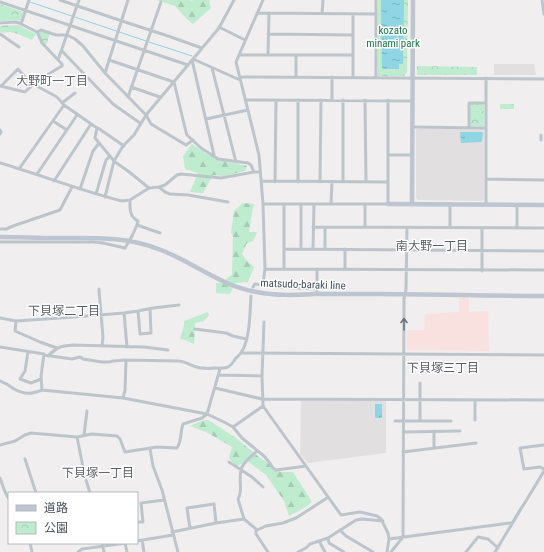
<svg xmlns="http://www.w3.org/2000/svg" width="544" height="552" font-family="'Roboto Condensed','Noto Sans JP',sans-serif">
	<defs>
		<pattern id="forest-firs" width="22" height="20" patternUnits="userSpaceOnUse"><rect width="22" height="20" fill="#bfebcf"/><path d="M5 1l3.5 6h-7zM16 11l3.5 6h-7z" fill="#a6cbb4"/></pattern>
		<pattern id="park-crowns" width="20" height="18" patternUnits="userSpaceOnUse"><rect width="20" height="18" fill="#bfebcf"/><path d="M2 6a3 3 0 1 1 6 0M12 15a3 3 0 1 1 6 0" fill="none" stroke="#a6cbb4"/></pattern>
		<pattern id="water-ripples" width="26" height="14" patternUnits="userSpaceOnUse"><rect width="26" height="14" fill="#8fd5e4"/><path d="M2 4q2-2 4 0t4 0M15 11q2-2 4 0t4 0" fill="none" stroke="#77afbc"/></pattern>
	</defs>
	<rect width="100%" height="100%" fill="#f0eeee"/>
	<!-- education -->
	<path fill="#e1dfdf" d="M494,64H534L536,75H494Z
		M417,129H483L484,130V200L482,201L418,200L416,198V130Z
		M386,400V453L308,463L300,454L301,401Z"/>
	<!-- medical -->
	<path fill="#f8e1df" d="M459,298H469V312L488,311L489,351L407,350V330H424L425,314L459,312Z"/>
	<!-- forest -->
	<path fill="url(#forest-firs)" d="M156,0H190L192,1L193,0H210L209,1L211,8L193,24L186,18L175,6Z
		M18,25L36,34L32,40C24,37 12,29 4,33L0,32V26Z
		M192,144L208,155L224,161L247,166L245,171L224,176L213,175L203,193L190,192L198,173L185,169L183,156Z
		M243,203L254,204L252,213L249,232H257L253,241L247,243L242,254L248,262L254,267L248,282L235,283L230,294L216,293V283H223L226,279L232,275L233,236L231,233L234,211Z
		M208,312L209,315L204,321L195,323L194,344L185,340L180,339L184,326V321Z
		M206,420L210,421L236,438L259,457L281,472H293L312,502L304,508L289,516L284,501L266,475L246,460L237,467L229,458L232,447L206,432L190,426L201,421Z"/>
	<!-- park -->
	<path fill="url(#park-crowns)" d="M378,0H408L407,72L404,76H378Z
		M0,4L23,12V13L21,20L0,21Z
		M41,30L50,33L46,46L43,43L38,33Z
		M417,66L477,67V75H417Z
		M470,104H484V126H470Z
		M500,104H514V109H500Z"/>
	<!-- water -->
	<path fill="url(#water-ripples)" d="M381,0H404L403,64H399V69H383L382,67Z
		M460,132H482L483,133L482,141L481,142L461,143Z
		M375,404H382V418H375Z"/>
	<g fill="none" stroke-linecap="round" stroke-linejoin="round">
		<!-- stream -->
		<path stroke="#8fd5e4" stroke-width="1" d="M30,2L146,41
			M149,42L192,56
			M511,523L522,505"/>
		<!-- street -->
		<path stroke="#bdc5cc" stroke-width="3" d="M60,0L122,21L168,36L202,48
			M376,0V78
			M542,0L544,14
			M0,2L188,65
			M257,13L376,14
			M322,14L323,0
			M353,14V77
			M0,23L16,22L19,23L37,32L41,30L56,35H67L75,39L83,46L105,73L146,115L151,124L186,145L193,140
			M21,24L29,0
			M219,27L245,40
			M0,34L19,47
			M268,34L353,35
			M62,51L113,104L140,123
			M239,55H353
			M268,55L269,13
			M193,59L240,80
			M58,60L79,0
			M109,60L174,82L186,132L187,135L201,148L218,159L248,163L251,165L254,172
			M192,60L214,155
			M212,68L236,162
			M105,73L128,0
			M240,77L544,79
			M296,77V55
			M332,77V100
			M33,84L57,97L64,105L97,128L95,138L114,161L105,197
			M0,86L25,92C36,81 48,74 62,66V64L42,43L37,32
			M1,86L18,69L32,85
			M131,87L160,97
			M128,97L161,2
			M245,100L413,101
			M365,100L366,182
			M62,103L75,93
			M206,119L248,110
			M53,121L67,130
			M412,127L486,128
			M97,128H98L124,146
			M469,128V103H486
			M0,130L1,132L0,134
			M541,140V135
			M388,155H412
			M0,163C41,175 81,191 122,201L130,200L149,188L159,187L165,185L177,175L181,174L221,178L254,172H260
			M19,169L64,105
			M37,174L77,115
			M486,179L544,180
			M54,181L91,124
			M261,181L388,182
			M275,182L276,100
			M298,182V100
			M320,182L321,100
			M343,182V100
			M159,187L165,192L170,194L188,195L228,202
			M149,188L128,171L115,162L114,161L123,146L134,135L146,115L219,28L234,0
			M80,189L93,151L99,143
			M96,194L106,160L110,156
			M130,200C130,209 129,216 138,221L137,225L132,236
			M263,204H388V100
			M301,204V249
			M331,204L332,182
			M365,204V227
			M450,204V228
			M486,204V78
			M517,205V228
			M137,225L160,233
			M313,227L544,228
			M0,229H6L13,226L60,210L72,187
			M0,242H30
			M30,242H94L103,243L125,248
			M284,249L544,251
			M313,249L314,204
			M325,249V227
			M265,269L544,270
			M284,269V204
			M345,269V249
			M482,271V228
			M263,283L276,287L317,289
			M253,287L255,284L262,285L263,283L265,269L263,204L259,155L236,62L263,0
			M99,289V291L103,337L102,346
			M317,291V269
			M138,311L140,334L151,333L150,309
			M124,313L127,347
			M0,318L16,321L74,317L124,313L138,311L153,308L179,305
			M16,321L15,331L40,342L57,348
			M264,322L262,376L263,406L341,515L360,512L377,516L381,519L388,533L389,539L387,552
			M195,329L226,333L233,336L246,339
			M0,347L44,354L41,376L42,390
			M28,352L25,371L20,379L31,383L41,379
			M242,353L544,355
			M44,355L72,359L80,357L83,359L102,362H109L113,361L126,360L179,361C188,362 194,368 203,368C207,369 211,368 215,368C220,368 223,369 228,367C232,365 233,362 236,358C238,356 241,354 242,351C250,339 250,311 251,296
			M48,356C57,347 60,346 73,345L144,347L168,350
			M219,375L262,376
			M0,381C5,383 10,386 14,389C25,395 32,394 42,390L123,398L207,414L226,423L233,427L242,438L264,456L269,462L273,468L276,470L306,466
			M420,383V420
			M215,388L262,399L544,400
			M123,398L125,390L126,360
			M475,400V420
			M395,421H451
			M233,427L263,406
			M434,431V448
			M403,432L460,431
			M84,435L87,411
			M77,437L85,477L90,493
			M0,445L15,441L25,435L31,433L77,437L92,434L117,436L120,439L125,452L157,447L177,448C182,441 180,432 183,424L202,418L207,414L220,369
			M544,445L520,448L524,469L540,467L544,469
			M150,449L153,466L162,490L178,552
			M257,451C252,456 245,461 242,467C237,477 244,490 238,499L244,519L256,529V534L268,552
			M403,452L476,443
			M25,459L36,493
			M229,462L252,477L263,487
			M0,478L5,492L9,499
			M137,522H143L141,503L164,500
			M190,528L187,508L214,504L216,523
			M257,530L266,526L283,523L296,518L327,498
			M340,530L346,536L373,552
			M172,532L216,523L244,519
			M328,538L329,543L344,552
			M389,539L510,523L512,524
			M142,540L144,552
			M137,541L173,535
			M319,541L325,552
			M30,543L32,552
			M102,543L104,552
			M125,543L127,552
			M78,552L82,549L126,543
			M298,552L306,548L310,544L328,538L356,520L362,519L383,521
			M391,552L403,537L404,299L406,289L407,228
			M466,552L478,537L488,539L498,548
			M495,552L544,471"/>
		<!-- secondary -->
		<path stroke="#bdc6d0" stroke-width="4.5" d="M388,204L544,205
			M412,204L413,0
			M0,237C19,237 38,238 57,238C93,238 127,236 161,250C195,263 220,286 257,292C276,296 296,295 315,294C335,294 355,294 375,294C431,294 488,296 544,296"/>
		<!-- street-bridge -->
		<path stroke="#bdc5cc" stroke-width="3" d="M125,248L132,236"/>
	</g>
	<!-- one-way arrows -->
	<defs><path id="oneway-shaft" d="M-6 0H5M1.5-3L5.5 0L1.5 3" fill="none" stroke-width="1.6" stroke-linecap="round" stroke-linejoin="round"/></defs>
	<use stroke="#6a747c" href="#oneway-shaft" transform="translate(404 324) rotate(-90)"/>
	<g text-anchor="middle" stroke-width="3" stroke-linejoin="round" paint-order="stroke">
		<!-- park labels -->
		<g font-size="11" fill="#1e7447" stroke="#fff">
			<text x="393" y="34">kozato<tspan x="393" dy="13">minami park</tspan></text>
		</g>
		<!-- street labels -->
		<g font-size="11" fill="#475159" stroke="#fff">
			<text transform="translate(303 284) rotate(2)" y="4">matsudo-baraki line</text>
		</g>
		<!-- neighbourhood labels -->
		<g font-size="12" fill="#5b5e62" stroke="#fff">
			<text x="52" y="85">大野町一丁目</text>
			<text x="432" y="250">南大野一丁目</text>
			<text x="64" y="315">下貝塚二丁目</text>
			<text x="443" y="372">下貝塚三丁目</text>
			<text x="98" y="477">下貝塚一丁目</text>
		</g>
	</g>
	<!-- legend -->
	<rect x="8" y="492" width="130" height="52" fill="#ffffff" stroke="#b5b9bd"/>
	<rect x="16" y="505" width="20" height="6" fill="#bdc6d0" stroke="#b5b9bd"/>
	<text x="44" y="512" font-size="12" fill="#475159">道路</text>
	<rect x="16" y="522" width="20" height="12" fill="url(#park-crowns)" stroke="#b5b9bd"/>
	<text x="44" y="532" font-size="12" fill="#475159">公園</text>
</svg>
